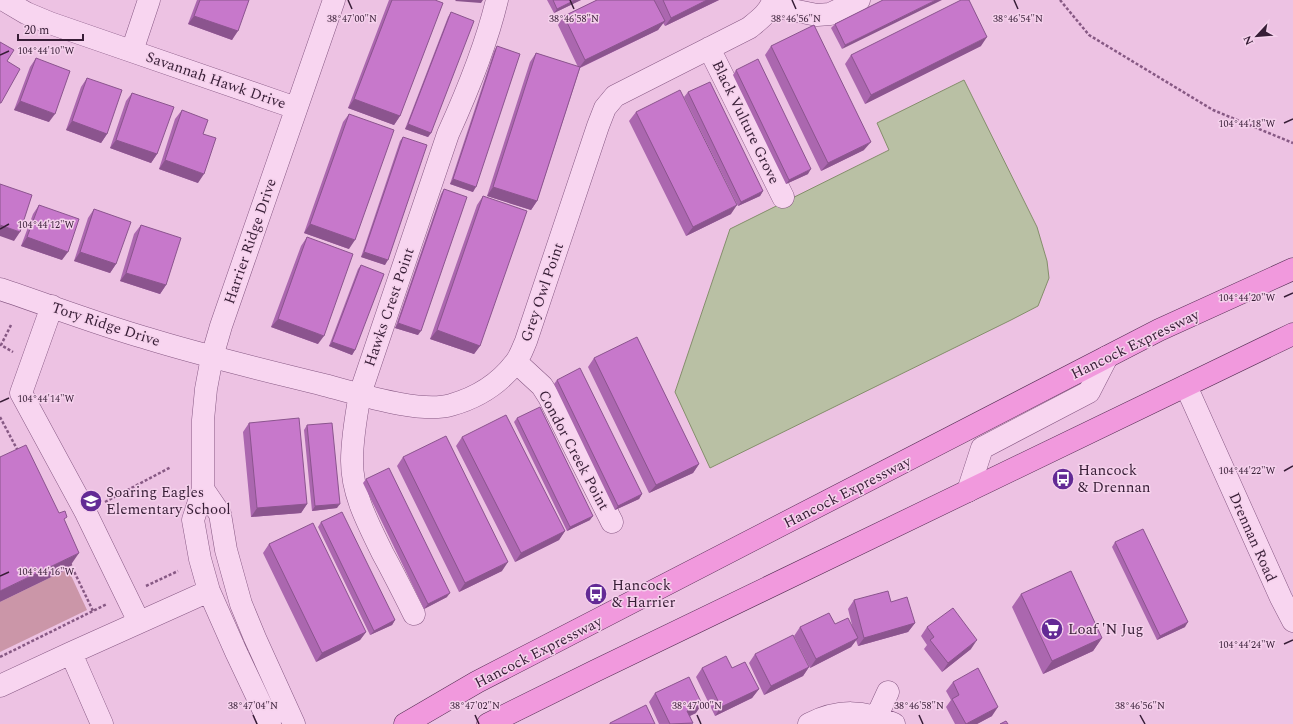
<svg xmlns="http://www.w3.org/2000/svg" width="1293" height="724" font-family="Spectral,serif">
	<rect width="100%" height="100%" fill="#edc2e3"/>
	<!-- green -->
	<path fill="#cb96a8" d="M68,569L87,610L0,652V602Z"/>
	<!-- water -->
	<path fill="#b9c0a4" stroke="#848e6b" d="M964,80L1037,227L1047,261L1049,278L1038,306L1011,320L710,468L675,392L730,229L889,150L877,123Z"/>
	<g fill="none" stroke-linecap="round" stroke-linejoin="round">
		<!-- minor casing -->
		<g stroke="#875984" stroke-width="23">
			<path id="minor" d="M4,0L26,13L50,23L296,108
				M772,6L817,15L830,14L859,0
				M709,48L783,197
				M132,51L149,0
				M0,289C48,305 97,324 146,338C204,356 264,370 324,385C356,393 419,414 451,405C476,398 499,384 515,363C520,357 523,348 526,341L598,126L605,108L615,96L749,28C759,20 770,12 773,0
				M52,306L21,393L85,511L139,622
				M516,362L542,386L549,397L612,522
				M1186,386L1281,598L1293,621
				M203,489L220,514L226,550L241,604L255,638L294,724
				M968,491L982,448L1089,392L1107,357
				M414,614C404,594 394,574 383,554C369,525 352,495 352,461C352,439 356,416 360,394L448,134C468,90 486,46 497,0
				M71,653L102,724
				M0,686L71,653L209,591
				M876,718L888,692
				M270,724L236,652L209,591L200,559L193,520L203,489V420L206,389L212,357L221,326L334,0
				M809,724C839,709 864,710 894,724"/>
		</g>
		<!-- major casing -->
		<g stroke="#552e54" stroke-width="23">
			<path id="major" d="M405,724L477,682L1159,330L1293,269
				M488,724L595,671L1293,334"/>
		</g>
		<!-- path -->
		<path stroke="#875984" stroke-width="2.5" stroke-dasharray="3 2" stroke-linecap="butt" d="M1060,0L1089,35L1213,110L1293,143
			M11,325L1,345L13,352
			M0,417L18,451
			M105,502L171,467
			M70,563L93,611
			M146,586L178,571
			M0,657L107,604"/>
		<!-- minor -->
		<use href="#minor" stroke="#f8d5f0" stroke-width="22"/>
		<!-- major -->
		<use href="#major" stroke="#f199dd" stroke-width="22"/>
	</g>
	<!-- wall -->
	<path fill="#ab67af" d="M197,0H249L232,40L188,24Z
		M389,0H435L400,116L394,125L348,108Z
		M547,0H581L554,13Z
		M597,0H719L665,26L663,23L658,30L580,68L537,201L531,210L487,196L530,62L536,53L578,67L558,25L564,16Z
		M883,0L842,49L831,28L835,24Z
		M451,12L431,133L428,137L405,129L448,17Z
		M497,46L473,192L450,184L494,51Z
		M771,46L864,150L821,171L765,55Z
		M981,46L865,104L845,64L851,55Z
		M36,58L49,122L14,110L30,67Z
		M736,70L808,174L786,184L733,75Z
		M87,78L107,134L101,143L66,130L81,87Z
		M688,92L763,191L760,196L738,206L684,97Z
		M132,93L157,154L151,163L110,148L126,101Z
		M182,110L198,183L159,169L175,119Z
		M636,112L731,214L686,236L629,121Z
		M349,114V249L304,233L343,122Z
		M403,137L385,265L361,257L400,141Z
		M444,189L418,335L395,328L441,194Z
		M483,196L480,346L474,354L430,339L477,205Z
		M39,205L62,260L21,246L33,214Z
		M94,209L116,264L110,273L74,261L88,218Z
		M141,225L166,285L160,294L120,281L134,234Z
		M307,237L318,344L271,327L301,246Z
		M361,265L355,350L352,355L329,346L358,269Z
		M594,358L699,464L693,473L649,493L588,367Z
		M557,380L642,494L639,499L615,510L554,384Z
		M517,418L590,520L567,531L514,422Z
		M249,423L307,504L301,513L251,517L243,432Z
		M307,425L337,508L312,511L304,430Z
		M462,437L565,531L559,540L515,562L456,446Z
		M403,457L502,571L459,592L397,466Z
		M366,479L447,597L424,609L363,483Z
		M321,522L395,620L392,625L370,635L318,527Z
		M1115,542L1185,627L1157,640L1112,547Z
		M269,544L366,632L360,640L316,662L263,553Z
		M1021,594L1102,638L1093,651L1043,674L1012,607Z
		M854,600L891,602L915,623L908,632L858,646L856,640L851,647L810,668L794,636L800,627L835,624L853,629L848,609Z
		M927,627L971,649L942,672L924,649L927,645L921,636Z
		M755,654L809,667L803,676L764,695L749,663Z
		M702,668H732L759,689L752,698L715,716L696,677Z
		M953,682L992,716L977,724H955L946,707L951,700L946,691Z
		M655,693L696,713L690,716L693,724H659L649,702Z"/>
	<!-- shaded-wall -->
	<path fill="#8b548e" d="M456,0H483L481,3L455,1Z
		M575,0H581L554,13L557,9Z
		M707,0H719L665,26L671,18Z
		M936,0H942L842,49L845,45Z
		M194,16L238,31L232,40L188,24Z
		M665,21L658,30L579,68L585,60Z
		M987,37L981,46L865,104L871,95Z
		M354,99L400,116L394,125L348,108Z
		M20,101L55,114L49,122L14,110Z
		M72,121L107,134L101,143L66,130Z
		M408,124L431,133L428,137L405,129Z
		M116,140L157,154L151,163L110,148Z
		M871,142L864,150L821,171L828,163Z
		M165,160L204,174L198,183L159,169Z
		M811,169L808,174L786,184L789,180Z
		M453,179L476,187L473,192L450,184Z
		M493,187L537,201L531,210L487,196Z
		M763,191L760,196L738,206L741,202Z
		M737,205L731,214L686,236L693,227Z
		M310,224L355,240L349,249L304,233Z
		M0,225L20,232L14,241L0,236Z
		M27,237L68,252L62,260L21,246Z
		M80,252L116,264L110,273L74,261Z
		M364,252L388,260L385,265L361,257Z
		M126,273L166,285L160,294L120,281Z
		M278,319L324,336L318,344L271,327Z
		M398,323L421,331L418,335L395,328Z
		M437,330L480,346L474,354L430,339Z
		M332,342L355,350L352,355L329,346Z
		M699,464L693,473L649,493L656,485Z
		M642,494L639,499L615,510L618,506Z
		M307,504L301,513L251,517L257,508Z
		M340,504L337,508L312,511L315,506Z
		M593,516L590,520L567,531L570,527Z
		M565,531L559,540L515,562L521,553Z
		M79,553L68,569L0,602V591Z
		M508,562L502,571L459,592L465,583Z
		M450,593L447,597L424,609L428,604Z
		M395,620L392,625L370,635L374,631Z
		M1188,622L1185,627L1157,640L1160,636Z
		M915,623L908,632L858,646L864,638Z
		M366,632L360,640L316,662L322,653Z
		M858,638L851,647L810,668L816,659Z
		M1102,638L1093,651L1043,674L1052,661Z
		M977,640L971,649L942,672L948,663Z
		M809,667L803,676L764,695L771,686Z
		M759,689L752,698L715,716L721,707Z
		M702,704L696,713L681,720L687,711Z
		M998,707L992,716L977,724H966Z"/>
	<!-- building -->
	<path fill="#c778cb" stroke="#8b548e" d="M200,0H249L238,31L194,16Z
		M392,0H435L443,3L400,116L354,99Z
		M553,0H575L557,9Z
		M597,0H654L665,21L585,60L564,16Z
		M663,0H707L671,18Z
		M883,0H936L845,45L835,24Z
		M961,0H969L987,37L871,95L851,55Z
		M451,12L474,21L431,133L408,124Z
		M814,25L871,142L828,163L771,46Z
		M0,42L14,50L7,61L20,69L1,103H0Z
		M497,46L520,54L476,187L453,179Z
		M536,53L580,67L537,201L493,187Z
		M36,58L70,71L55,114L20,101Z
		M758,59L811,169L789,180L736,70Z
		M87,78L122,90L107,134L72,121Z
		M710,82L763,191L741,202L688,92Z
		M680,90L737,205L693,227L636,112Z
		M132,93L174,107L157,154L116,140Z
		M182,110L208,120L203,134L216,138L204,174L165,160Z
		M349,114L394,130L355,240L310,224Z
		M403,137L427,145L388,260L364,252Z
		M0,184L32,195L20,232L0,225Z
		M444,189L467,197L421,331L398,323Z
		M483,196L527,211L480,346L437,330Z
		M39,205L79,219L68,252L27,237Z
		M94,209L131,222L116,264L80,252Z
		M141,225L181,238L166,285L126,273Z
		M307,237L353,254L324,336L278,319Z
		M361,265L384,274L355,350L332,342Z
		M637,337L699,464L656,485L594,358Z
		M580,368L642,494L618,506L557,380Z
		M540,407L593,516L570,527L517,418Z
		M506,415L565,531L521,553L462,437Z
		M299,418L307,504L257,508L249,423Z
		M332,423L340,504L315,506L307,425Z
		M446,436L508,562L465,583L403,457Z
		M26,445L59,513L65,511L67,517L64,519L79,553L0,591V457Z
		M389,468L450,593L428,604L366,479Z
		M342,512L395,620L374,631L321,522Z
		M313,523L366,632L322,653L269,544Z
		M1143,529L1188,622L1160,636L1115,542Z
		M1071,571L1102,638L1052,661L1021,594Z
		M888,591L891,602L907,597L915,623L864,638L854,600Z
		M953,608L977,640L948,663L930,640L934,637L927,627Z
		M829,613L835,624L848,618L858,638L816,659L800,627Z
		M793,635L809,667L771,686L755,654Z
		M726,656L732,668L745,662L759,689L721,707L702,668Z
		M978,668L998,707L966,724L952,699L959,695L953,682Z
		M689,677L702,704L687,711L693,723L670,724L655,693Z
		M646,705L655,724H610V723Z
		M1006,721L1008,724H1000Z"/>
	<!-- ticks -->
	<path fill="none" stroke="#371d36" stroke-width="1.5" d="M348,0L352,9M570,0L574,9M792,0L796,9M1014,0L1018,9M0,55L9,51M1284,123L1293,119M0,229L9,224M1284,297L1293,293M0,402L9,398M1284,471L1293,466M0,576L9,572M1284,644L1293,640M253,715L257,724M475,715L479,724M697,715L701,724M919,715L923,724M1140,715L1145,724"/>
	<!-- icons -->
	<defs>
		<g id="bus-disc" transform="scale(1.15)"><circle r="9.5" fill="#632a95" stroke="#f5d1ec"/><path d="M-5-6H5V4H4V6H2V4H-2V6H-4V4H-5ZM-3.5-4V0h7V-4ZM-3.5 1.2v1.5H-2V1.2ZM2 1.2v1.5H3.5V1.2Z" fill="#fff"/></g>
		<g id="school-disc" transform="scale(1.15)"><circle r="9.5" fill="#632a95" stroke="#f5d1ec"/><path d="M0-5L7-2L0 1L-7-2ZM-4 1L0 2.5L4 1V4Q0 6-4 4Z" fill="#fff"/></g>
		<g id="supermarket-disc" transform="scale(1.15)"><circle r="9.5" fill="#632a95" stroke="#f5d1ec"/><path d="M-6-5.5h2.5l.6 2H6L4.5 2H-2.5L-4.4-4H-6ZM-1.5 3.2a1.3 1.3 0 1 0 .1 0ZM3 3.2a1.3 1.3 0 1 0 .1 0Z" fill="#fff"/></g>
	</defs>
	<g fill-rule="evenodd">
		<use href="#bus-disc" x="1063" y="479"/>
		<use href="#school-disc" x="91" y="501"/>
		<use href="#bus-disc" x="596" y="594"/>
		<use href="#supermarket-disc" x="1052" y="629"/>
	</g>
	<g text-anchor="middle" stroke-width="3" stroke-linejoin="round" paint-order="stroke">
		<!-- street labels -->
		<g font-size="15" fill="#371d36" stroke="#f5d1ec">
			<text transform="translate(216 80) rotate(19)" y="5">Savannah Hawk Drive</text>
			<text transform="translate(746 122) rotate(64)" y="5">Black Vulture Grove</text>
			<text transform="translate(250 241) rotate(-71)" y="5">Harrier Ridge Drive</text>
			<text transform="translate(542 292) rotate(-71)" y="5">Grey Owl Point</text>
			<text transform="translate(389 307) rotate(-71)" y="5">Hawks Crest Point</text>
			<text transform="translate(106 324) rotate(18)" y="5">Tory Ridge Drive</text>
			<text transform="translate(1135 344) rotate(-26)" y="5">Hancock Expressway</text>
			<text transform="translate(574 450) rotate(62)" y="5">Condor Creek Point</text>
			<text transform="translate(847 492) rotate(-27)" y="5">Hancock Expressway</text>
			<text transform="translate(1253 537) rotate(66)" y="5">Drennan Road</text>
			<text transform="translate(538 652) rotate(-27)" y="5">Hancock Expressway</text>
		</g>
		<!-- poi labels -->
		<g font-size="15" fill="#371d36" stroke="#f5d1ec" text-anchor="start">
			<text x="1078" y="475">Hancock<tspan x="1078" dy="17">&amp; Drennan</tspan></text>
			<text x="106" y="497">Soaring Eagles<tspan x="106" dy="17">Elementary School</tspan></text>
			<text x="612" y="590">Hancock<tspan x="612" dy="17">&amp; Harrier</tspan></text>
			<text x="1068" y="634">Loaf 'N Jug</text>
		</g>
	</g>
	<g font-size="10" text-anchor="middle" fill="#371d36" stroke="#f5d1ec" stroke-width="3" stroke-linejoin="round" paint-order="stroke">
		<text x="352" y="22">38°47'00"N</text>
		<text x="574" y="22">38°46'58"N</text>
		<text x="796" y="22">38°46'56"N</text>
		<text x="1018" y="22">38°46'54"N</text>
		<text x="46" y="54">104°44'10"W</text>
		<text x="1247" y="127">104°44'18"W</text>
		<text x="46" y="228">104°44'12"W</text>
		<text x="1247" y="301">104°44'20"W</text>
		<text x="46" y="402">104°44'14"W</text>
		<text x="1247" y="474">104°44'22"W</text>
		<text x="46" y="575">104°44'16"W</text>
		<text x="1247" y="648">104°44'24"W</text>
		<text x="253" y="709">38°47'04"N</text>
		<text x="475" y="709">38°47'02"N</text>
		<text x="697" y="709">38°47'00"N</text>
		<text x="919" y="709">38°46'58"N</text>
		<text x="1140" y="709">38°46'56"N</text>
	</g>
	<!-- north arrow -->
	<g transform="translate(1257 36) rotate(244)" stroke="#f5d1ec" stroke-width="3" paint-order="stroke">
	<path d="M0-3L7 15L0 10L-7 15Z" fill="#371d36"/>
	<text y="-6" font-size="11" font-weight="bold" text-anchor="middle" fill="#371d36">N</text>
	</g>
	<!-- scale -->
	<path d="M18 34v6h65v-6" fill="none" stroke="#371d36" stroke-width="2"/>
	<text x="24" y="34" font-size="12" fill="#371d36" stroke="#f5d1ec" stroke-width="3" paint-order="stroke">20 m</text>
</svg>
